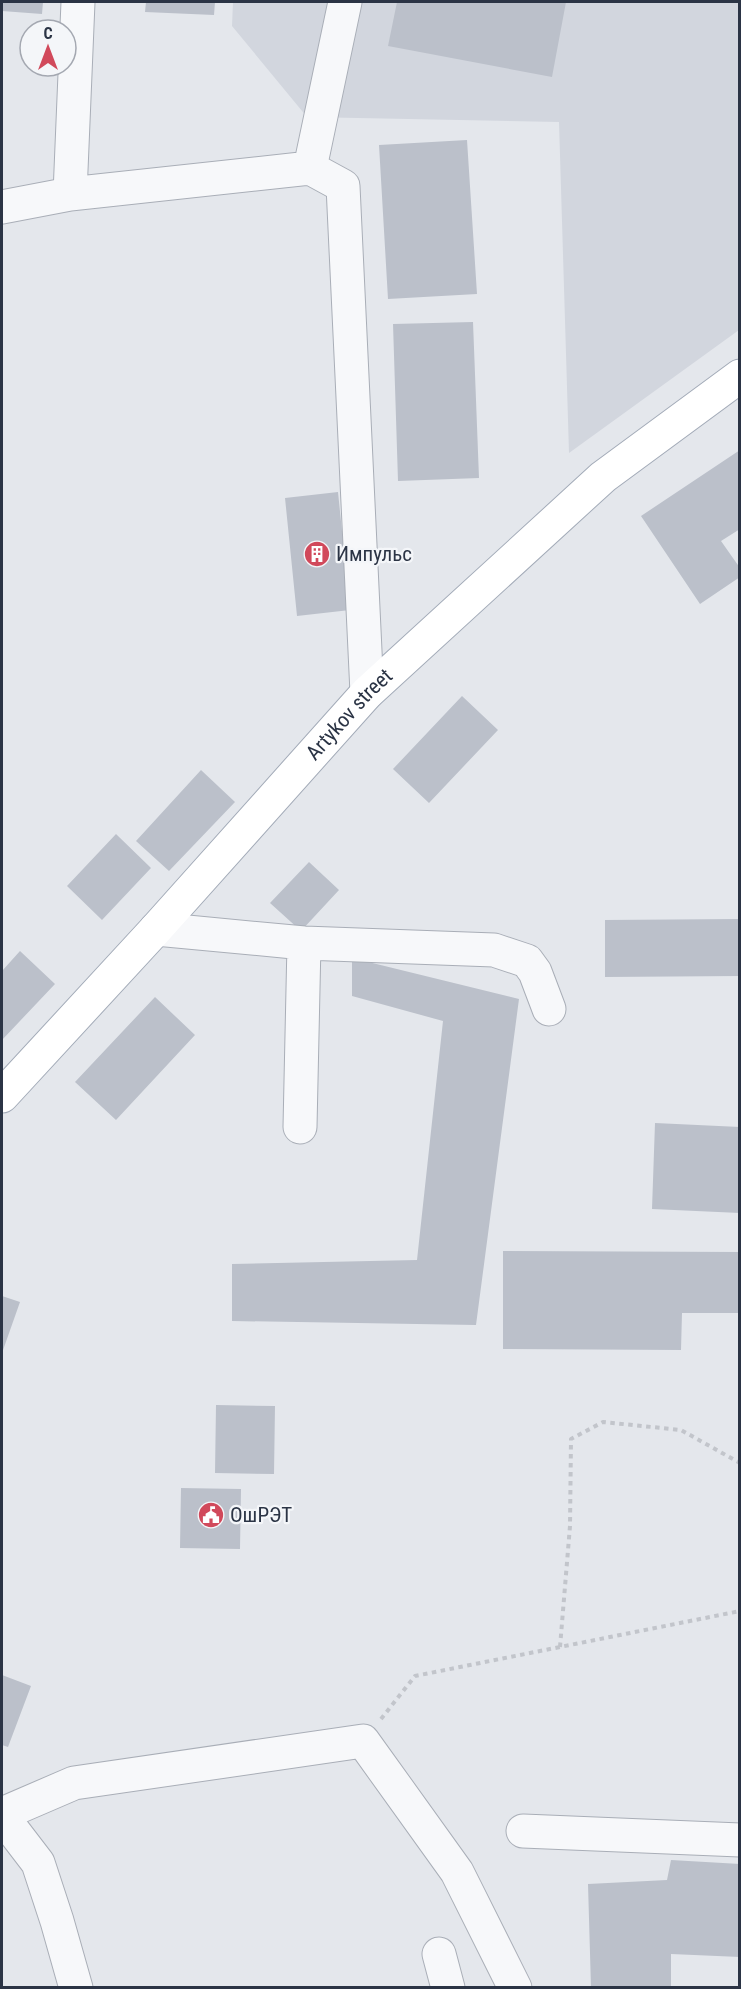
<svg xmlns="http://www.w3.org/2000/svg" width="741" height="1989" font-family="'Roboto Condensed',sans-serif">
	<rect width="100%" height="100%" fill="#e4e7ec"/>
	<!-- built -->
	<path fill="#d2d6de" d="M233,2H739V330L569,453L559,122L307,117L232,26Z"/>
	<!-- building -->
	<path fill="#bbc0ca" d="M2,2H43L42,14L2,11Z
		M146,2H215L214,15L145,12Z
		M397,2H566L552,77L388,46Z
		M467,140L477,294L388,299L379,145Z
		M473,322L479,478L398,481L393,324Z
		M740,450V529L721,541L740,568V577L700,604L641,516Z
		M338,492L350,610L297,616L285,498Z
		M462,696L498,730L429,803L393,769Z
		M201,770L235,802L169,871L136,841Z
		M116,834L151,868L102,920L67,886Z
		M309,862L339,890L301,931L270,903Z
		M740,919V976L605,977V920Z
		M20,951L55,984L2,1040V971Z
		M352,958L519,999L476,1325L232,1321V1264L417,1260L443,1021L352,996Z
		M155,997L195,1035L116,1120L75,1082Z
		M655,1123L740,1127V1213L652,1209Z
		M503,1251L740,1252V1313H682L681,1350L503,1349Z
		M2,1296L20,1302L2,1353Z
		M216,1405L275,1406L274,1474L215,1473Z
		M181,1488L241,1489L240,1549L180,1548Z
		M2,1675L31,1686L8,1747L2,1745Z
		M671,1860L740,1864V1957L671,1954V1988H591L588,1884L667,1880Z"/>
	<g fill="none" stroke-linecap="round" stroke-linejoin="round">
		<!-- minor casing -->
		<g stroke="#a9aeb7" stroke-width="35">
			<path id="minor" d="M310,168L345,2
				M70,194L78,2
				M2,207L70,194L310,168L343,186L367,693
				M156,929L304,943L494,950L527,961L535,972L549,1009
				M300,1127L304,943
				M2,1814L74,1783L363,1741L457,1872L515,1988
				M2,1816L38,1863L57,1921L76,1988
				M523,1831L740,1840
				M439,1954L448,1988"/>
		</g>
		<!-- major casing -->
		<g stroke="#a3abb8" stroke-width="35">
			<g id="major">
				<path id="s1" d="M2,1096L156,929L367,693L603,477L740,376"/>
			</g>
		</g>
		<!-- path -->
		<path stroke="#c2c5cb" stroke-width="4" stroke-dasharray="4.5 4.5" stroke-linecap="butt" d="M560,1647L570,1526L571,1439L603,1422L681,1430L740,1463
			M381,1719L415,1676L740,1611"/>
		<!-- minor -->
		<use href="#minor" stroke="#f7f8fa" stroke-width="33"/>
		<!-- major -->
		<use href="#major" stroke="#fff" stroke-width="33"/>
	</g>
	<!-- icons -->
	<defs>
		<g id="building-disc" transform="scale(1.35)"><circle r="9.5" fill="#d1495b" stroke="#f4f6f9"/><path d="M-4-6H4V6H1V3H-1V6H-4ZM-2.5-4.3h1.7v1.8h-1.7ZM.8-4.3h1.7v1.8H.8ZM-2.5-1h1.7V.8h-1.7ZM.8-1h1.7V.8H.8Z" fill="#fff"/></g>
		<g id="civic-disc" transform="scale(1.35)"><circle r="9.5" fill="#d1495b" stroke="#f4f6f9"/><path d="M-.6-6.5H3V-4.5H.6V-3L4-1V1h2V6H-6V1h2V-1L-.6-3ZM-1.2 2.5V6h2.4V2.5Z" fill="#fff"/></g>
	</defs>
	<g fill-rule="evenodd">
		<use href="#building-disc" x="317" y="554"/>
		<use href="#civic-disc" x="211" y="1515"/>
	</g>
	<g text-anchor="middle" stroke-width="4.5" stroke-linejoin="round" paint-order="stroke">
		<!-- poi labels -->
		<g font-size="21" fill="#2b3445" stroke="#f4f6f9" text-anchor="start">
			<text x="336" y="561">Импульс</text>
			<text x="230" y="1522">ОшРЭТ</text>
		</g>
		<!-- street labels -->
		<g font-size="21" fill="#2b3445" stroke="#f4f6f9">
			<text dy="7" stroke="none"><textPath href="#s1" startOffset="516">Artykov street</textPath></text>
		</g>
	</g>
	<!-- border -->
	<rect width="741" height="1989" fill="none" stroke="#2b3445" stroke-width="6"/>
	<!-- north arrow -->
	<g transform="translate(48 48)"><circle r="28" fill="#f4f6f9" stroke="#a4a8b1" stroke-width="1.5"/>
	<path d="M0-4.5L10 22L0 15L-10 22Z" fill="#d1495b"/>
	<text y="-9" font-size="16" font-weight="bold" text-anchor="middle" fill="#2b3445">С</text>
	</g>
</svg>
